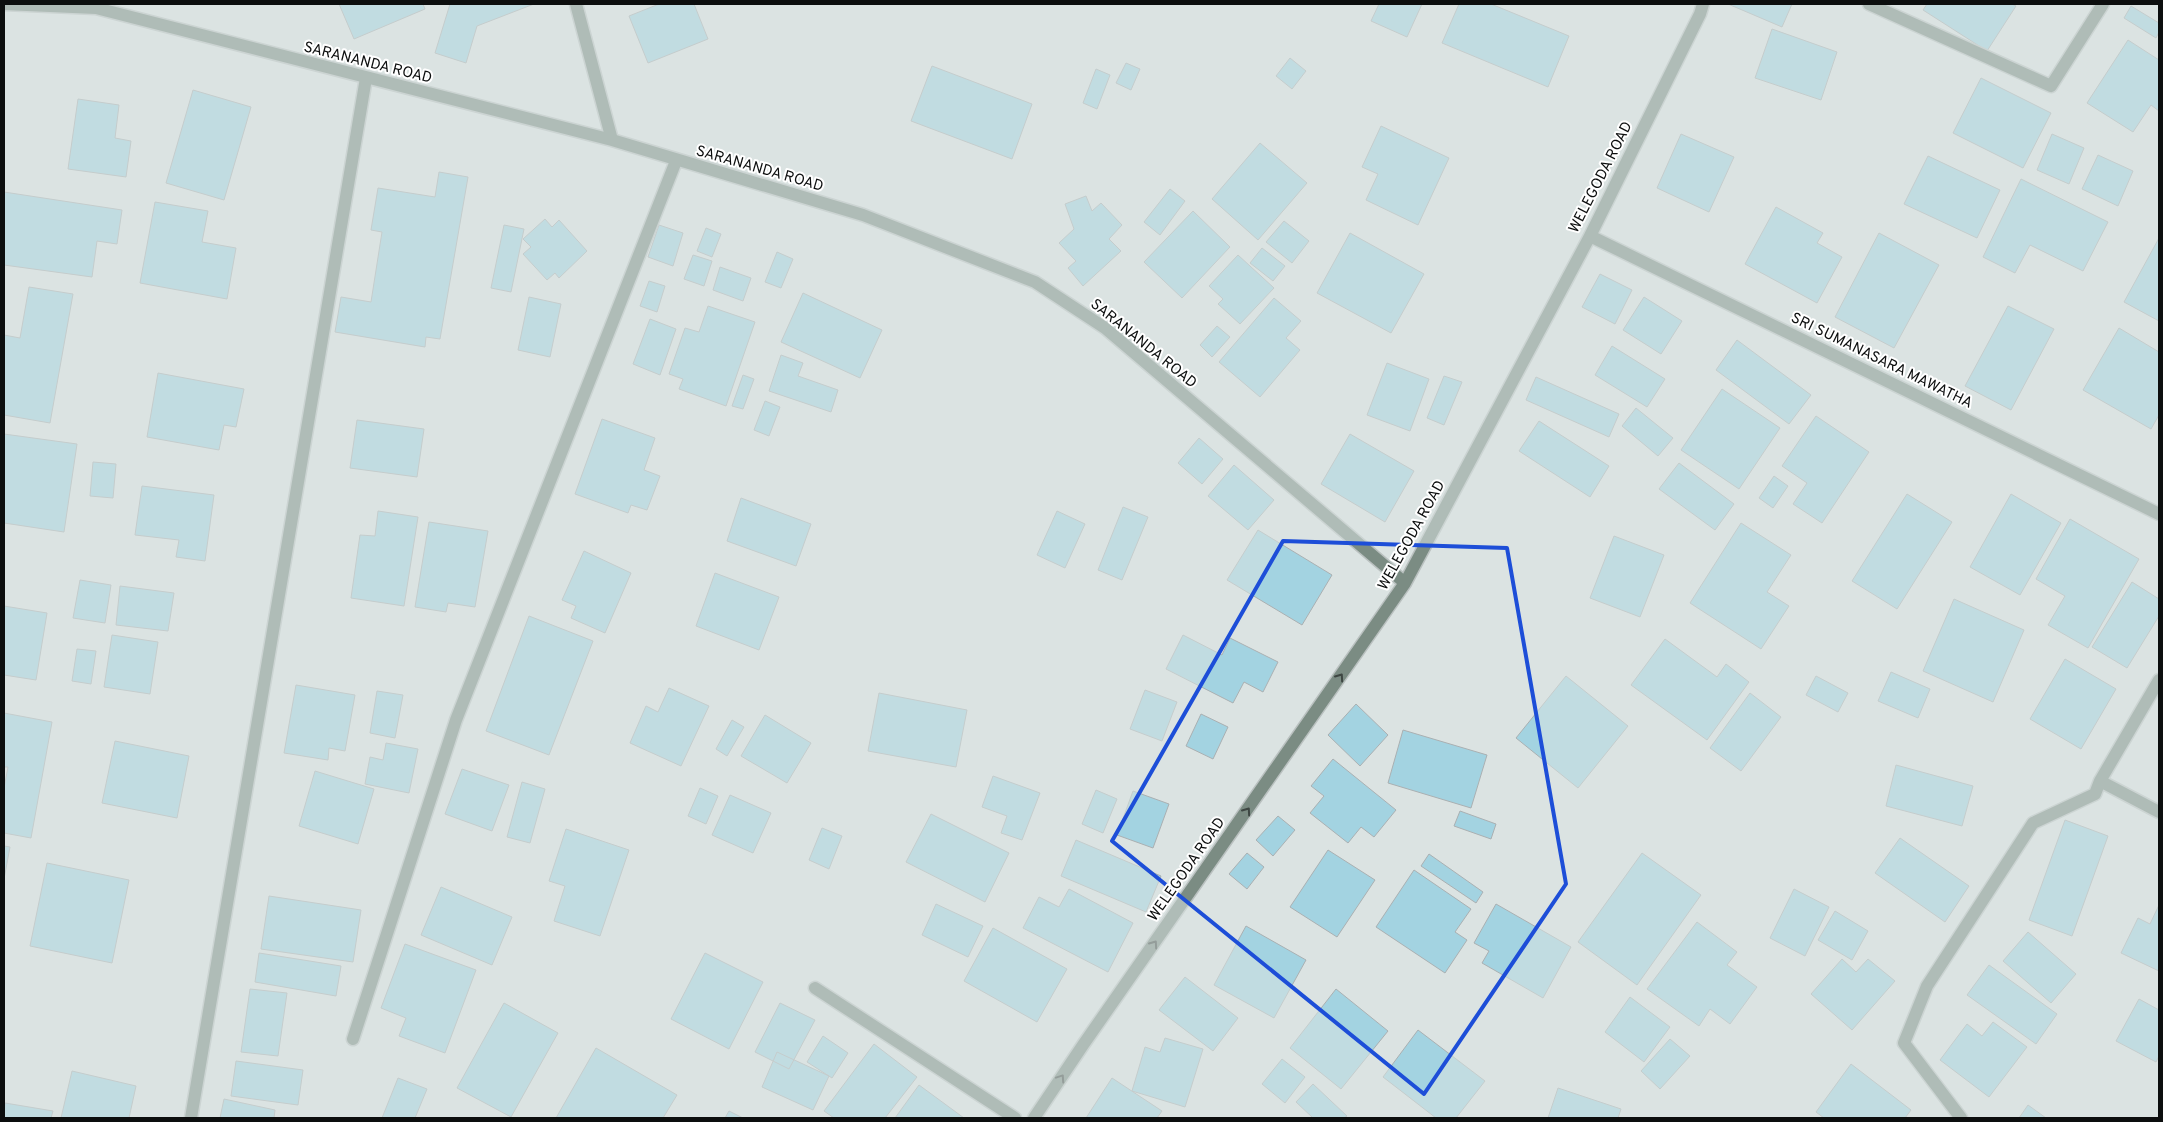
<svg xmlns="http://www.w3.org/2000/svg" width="2163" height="1122" font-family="Overpass,sans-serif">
	<rect width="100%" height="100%" fill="#dbe3e2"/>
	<!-- building -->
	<path fill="#a3d3e1" stroke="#aab0b2" d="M339,4H423L425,9L354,39Z
		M450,4H534L477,26L466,63L435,53Z
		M659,4H694L708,39L648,63L629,16Z
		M1379,4H1422L1407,37L1371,21Z
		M1459,4H1491L1569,36L1548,87L1442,43Z
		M1728,4H1792L1782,27Z
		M1927,4H2012L2016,6L1987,51L1923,10Z
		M2131,6L2159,23V32L2156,38L2124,18Z
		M1772,29L1837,52L1821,100L1755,78Z
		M2128,40L2159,60V111L2151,105L2133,132L2087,103Z
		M1290,58L1306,71L1292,89L1276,76Z
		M1126,63L1140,69L1131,90L1116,83Z
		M932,66L1032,104L1012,159L911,121Z
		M1096,69L1110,75L1097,109L1083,103Z
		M1981,78L2051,113L2023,168L1953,133Z
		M193,90L251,107L224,200L166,183Z
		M78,99L119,105L115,138L131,141L126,177L68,169Z
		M1381,126L1449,158L1418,225L1366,200L1378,174L1362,167Z
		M1681,134L1734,157L1709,212L1657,188Z
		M2052,134L2084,148L2069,184L2037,170Z
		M1260,143L1307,183L1258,240L1212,199Z
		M2098,155L2133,171L2118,206L2082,189Z
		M1928,156L2000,190L1977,238L1904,204Z
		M439,172L468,177L440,339L426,337L425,347L335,332L341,297L371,302L382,232L371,230L378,188L435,197Z
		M2021,179L2108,222L2083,271L2030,245L2015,273L1983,257Z
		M1170,189L1185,201L1160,235L1144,222Z
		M4,192L122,210L117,244L97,241L92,277L4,265Z
		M1086,196L1092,211L1101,203L1122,225L1109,239L1121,251L1083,286L1068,268L1076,261L1059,243L1074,229L1065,204Z
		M155,202L208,211L202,242L236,248L227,299L140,283Z
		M1776,207L1823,233L1817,243L1842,257L1817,303L1745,264Z
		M1193,211L1230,247L1182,298L1144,262Z
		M545,219L552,227L559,220L587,251L559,278L555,273L547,280L523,254L531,247L523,239Z
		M1284,221L1309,241L1292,263L1266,242Z
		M504,225L524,229L511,292L491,288Z
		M659,225L683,233L673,266L648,257Z
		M706,228L721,234L712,257L697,251Z
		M1350,233L1424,274L1391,333L1317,293Z
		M1879,233L1939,265L1894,348L1835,317Z
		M2159,238V321L2124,302Z
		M1262,248L1285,266L1273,281L1250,263Z
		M777,252L793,259L781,288L765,282Z
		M693,255L712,261L704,286L684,279Z
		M1238,255L1274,288L1240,324L1218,304L1223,299L1209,286Z
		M720,267L751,278L743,301L713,290Z
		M1600,274L1632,290L1615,324L1582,307Z
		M649,281L665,286L657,312L640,306Z
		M29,287L73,294L50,423L4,415V335L20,338Z
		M803,293L882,330L860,378L781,342Z
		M529,297L561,304L550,357L518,350Z
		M1644,297L1682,321L1661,354L1623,330Z
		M1274,298L1301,321L1286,338L1300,350L1260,397L1219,362Z
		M708,306L755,322L726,406L679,389L683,379L669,374L685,328L699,332Z
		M2008,306L2054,329L2011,410L1965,386Z
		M650,319L676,329L660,375L633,364Z
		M1217,326L1230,337L1212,357L1200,345Z
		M2119,328L2159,352V415L2151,429L2083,390Z
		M1737,340L1811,395L1789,424L1716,370Z
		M1612,346L1665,379L1647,407L1595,375Z
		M781,355L803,363L798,376L838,390L831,412L769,391Z
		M1387,363L1429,379L1410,431L1367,415Z
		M158,373L244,389L236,427L224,425L219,450L147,437Z
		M743,375L754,379L743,409L732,406Z
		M1444,376L1462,382L1444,425L1427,418Z
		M1536,377L1619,414L1609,437L1526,400Z
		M1722,389L1780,428L1739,489L1681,450Z
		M765,401L780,407L769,436L754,430Z
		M1636,408L1673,438L1658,456L1622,426Z
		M1816,416L1869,452L1822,523L1793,504L1807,483L1782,466Z
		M602,419L655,438L644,470L660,476L647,510L631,505L628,513L575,494Z
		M357,420L424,429L417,477L350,468Z
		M1539,421L1609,466L1590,497L1519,451Z
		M4,434L77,444L64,532L4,523Z
		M1350,434L1414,471L1385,522L1321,484Z
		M1199,438L1223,459L1202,484L1178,463Z
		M93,462L116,464L113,498L90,496Z
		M1679,463L1734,504L1715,530L1659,489Z
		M1234,465L1274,500L1248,530L1208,496Z
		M1774,476L1788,486L1773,508L1759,498Z
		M142,486L214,495L205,561L176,557L179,540L135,535Z
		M1907,494L1952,522L1897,609L1852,581Z
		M2011,494L2061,523L2020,595L1970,567Z
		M741,498L811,524L796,566L727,541Z
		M1123,507L1148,517L1122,580L1098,570Z
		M378,511L418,517L404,606L351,598L360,535L375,536Z
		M1057,511L1085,524L1065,568L1037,555Z
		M2070,519L2139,559L2088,648L2048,625L2065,596L2036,579Z
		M429,522L488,531L475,607L448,603L446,612L415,607Z
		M1741,523L1791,555L1767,592L1789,606L1761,649L1690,603Z
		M1258,530L1332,575L1302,625L1227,580Z
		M1614,536L1664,555L1640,617L1590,598Z
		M584,551L631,573L605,633L571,618L576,606L562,600Z
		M715,573L779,597L759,650L696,626Z
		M80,580L111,585L105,623L73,618Z
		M2132,582L2159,599V616L2127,668L2092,647Z
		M120,586L174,593L168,631L116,625Z
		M1954,599L2024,630L1993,702L1923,671Z
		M4,606L47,613L36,680L4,675Z
		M529,616L593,641L549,755L486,731Z
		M112,635L158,642L150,694L104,687Z
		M1183,635L1222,655L1230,638L1278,662L1263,692L1244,682L1233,703L1166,669Z
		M1665,639L1717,677L1726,664L1749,682L1707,740L1631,685Z
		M77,649L96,651L91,684L72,681Z
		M2065,659L2116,689L2081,749L2030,719Z
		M1891,672L1930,689L1918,718L1878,701Z
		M1566,676L1628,726L1578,788L1516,738Z
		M1816,676L1848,693L1838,712L1806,695Z
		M296,685L355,695L345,751L329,748L328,760L284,753Z
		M669,688L709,706L681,766L630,743L646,706L658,712Z
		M1145,690L1177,702L1162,741L1130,729Z
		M377,691L403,695L395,738L370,733Z
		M879,693L967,710L956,767L868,751Z
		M1750,693L1781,717L1741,771L1710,748Z
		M1356,704L1388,735L1360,766L1328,735Z
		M4,713L52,722L31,838L4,833V788L8,767H4Z
		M1201,714L1228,727L1213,759L1186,746Z
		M765,715L811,743L787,783L741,756Z
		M732,720L744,727L727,756L716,749Z
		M1403,730L1487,755L1471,808L1388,783Z
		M115,741L189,756L177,818L102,803Z
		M386,743L418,749L409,793L365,784L370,757L383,760Z
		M1333,759L1396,810L1374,837L1361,827L1348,843L1310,813L1324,796L1311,786Z
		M1896,765L1973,786L1962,826L1886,806Z
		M462,769L509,785L492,831L445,814Z
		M315,771L374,789L358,844L299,826Z
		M993,776L1040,793L1022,840L1001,833L1007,816L982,807Z
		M522,782L545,789L530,843L507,837Z
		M700,788L718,796L706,824L688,816Z
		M1096,790L1117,799L1103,833L1082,824Z
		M1133,791L1169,804L1153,848L1117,835Z
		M730,795L771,813L753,853L712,835Z
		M1460,811L1496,824L1491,839L1454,826Z
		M931,814L1009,853L985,902L906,862Z
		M1278,816L1295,830L1273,856L1256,840Z
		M2065,820L2108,836L2072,936L2029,920Z
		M822,828L842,836L829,869L809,860Z
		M566,829L629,850L600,936L554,921L565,886L549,881Z
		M1900,838L1969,886L1945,922L1875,873Z
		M1076,840L1161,876L1146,912L1061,876Z
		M4,846L10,847L4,879Z
		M1328,850L1375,880L1337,937L1290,907Z
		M1247,853L1264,867L1247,889L1229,874Z
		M1642,853L1701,895L1637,985L1578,942Z
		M1429,854L1483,892L1476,903L1421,866Z
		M47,863L129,880L112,963L30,946Z
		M1414,870L1471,909L1455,932L1467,940L1445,973L1376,927Z
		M441,887L512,917L492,965L421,935Z
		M1069,889L1133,923L1108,972L1023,928L1039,897L1059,907Z
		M1794,889L1829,907L1805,956L1770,938Z
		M269,896L361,910L353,962L261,949Z
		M936,904L983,926L968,957L922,935Z
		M1496,904L1571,947L1543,998L1482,963L1489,951L1474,943Z
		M2159,905V971L2121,953L2138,918L2150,924Z
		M1835,911L1868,931L1852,960L1818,940Z
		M1697,922L1737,952L1727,965L1757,987L1730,1024L1710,1009L1699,1026L1647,989Z
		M1246,926L1306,960L1274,1018L1214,985Z
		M993,928L1067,969L1037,1022L964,981Z
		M2028,932L2076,974L2051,1003L2003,961Z
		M405,944L476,970L445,1053L399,1036L406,1018L381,1008Z
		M259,953L341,966L336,996L255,982Z
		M705,953L763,982L729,1049L671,1019Z
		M1842,959L1856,972L1868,959L1895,981L1852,1030L1811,994Z
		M1989,965L2057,1014L2036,1044L1967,995Z
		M1185,977L1238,1018L1213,1051L1159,1010Z
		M250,989L287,993L278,1056L241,1052Z
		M1336,989L1388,1031L1341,1089L1290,1048Z
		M1630,997L1670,1027L1644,1062L1605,1032Z
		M2139,999L2159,1010V1056L2156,1062L2116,1041Z
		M504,1003L558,1033L511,1117L457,1088Z
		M780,1003L815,1020L789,1069L755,1052Z
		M1993,1022L2027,1047L1989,1097L1940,1060L1967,1024L1982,1036Z
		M1418,1030L1485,1081L1456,1118H1436L1383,1077Z
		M823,1036L848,1053L832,1078L807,1062Z
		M1165,1038L1203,1049L1185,1107L1132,1091L1145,1047L1160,1052Z
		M1670,1039L1690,1056L1660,1089L1641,1071Z
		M874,1044L917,1077L885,1118H834L824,1111Z
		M596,1048L677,1095L663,1118H556Z
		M777,1052L829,1076L813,1110L762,1087Z
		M1282,1059L1305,1077L1285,1103L1262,1084Z
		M236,1061L303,1070L298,1105L231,1096Z
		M1851,1064L1911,1110L1905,1118H1824L1816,1112Z
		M72,1071L136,1086L129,1118H61Z
		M398,1078L427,1089L415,1118H382Z
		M1112,1078L1162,1111L1157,1118H1086Z
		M1313,1084L1347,1116L1344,1118H1313L1296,1102Z
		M919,1085L964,1118H895Z
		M1558,1088L1621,1109L1618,1118H1548Z
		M224,1099L275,1110L274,1118H220Z
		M5,1103L53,1111L51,1118H4Z
		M2028,1105L2046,1118H2019Z
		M729,1111L743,1118H725Z"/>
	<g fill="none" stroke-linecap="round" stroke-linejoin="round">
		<!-- minor casing -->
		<g stroke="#bac1c0" stroke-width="15">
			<path id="minor" d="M4,4L96,8L612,140L863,215L1035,282L1105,328L1405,583
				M576,4L612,140
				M1869,4L2051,86L2103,4
				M1590,236L2159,514
				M2100,781L2159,812
				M815,988L1015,1118
				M353,1039L456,720L676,161
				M191,1118L366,78
				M1034,1118L1083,1045L1405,583L1590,236L1700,14L1703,4
				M1961,1118L1904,1043L1927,986L2033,823L2095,794L2100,781L2159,680"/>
		</g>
		<!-- minor -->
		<use href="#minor" stroke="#7b8c83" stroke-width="12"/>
	</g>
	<!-- one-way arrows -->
	<defs><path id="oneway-chevron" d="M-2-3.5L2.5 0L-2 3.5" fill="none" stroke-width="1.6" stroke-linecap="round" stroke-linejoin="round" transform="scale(1.25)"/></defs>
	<g stroke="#3e4743">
		<use href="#oneway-chevron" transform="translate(1340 677) rotate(-55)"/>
		<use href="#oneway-chevron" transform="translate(1247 811) rotate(-55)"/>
		<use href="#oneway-chevron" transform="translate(1154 944) rotate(-55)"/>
		<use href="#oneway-chevron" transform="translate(1061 1078) rotate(-56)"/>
	</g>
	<!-- marked area -->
	<path d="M0 0H2163V1122H0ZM1283,541L1507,548L1566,884L1424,1094L1112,841Z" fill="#dbe3e2" fill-opacity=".55" fill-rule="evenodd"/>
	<path fill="none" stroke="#1d4ed8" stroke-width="4" stroke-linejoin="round" d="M1283,541L1507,548L1566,884L1424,1094L1112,841Z"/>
	<g text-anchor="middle" stroke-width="4" stroke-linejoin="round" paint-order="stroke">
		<!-- street labels -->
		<g font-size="15" fill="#0c0e0e" stroke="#fff">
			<text transform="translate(368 62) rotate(14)" y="5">SARANANDA ROAD</text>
			<text transform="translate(760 168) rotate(16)" y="5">SARANANDA ROAD</text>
			<text transform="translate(1600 177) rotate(-63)" y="5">WELEGODA ROAD</text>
			<text transform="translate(1144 343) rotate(39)" y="5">SARANANDA ROAD</text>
			<text transform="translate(1882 360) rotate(26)" y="5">SRI SUMANASARA MAWATHA</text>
			<text transform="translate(1411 535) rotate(-61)" y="5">WELEGODA ROAD</text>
			<text transform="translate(1186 869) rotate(-55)" y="5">WELEGODA ROAD</text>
		</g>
	</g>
	<!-- border -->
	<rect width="2163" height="1122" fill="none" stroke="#0c0e0e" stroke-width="10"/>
</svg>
